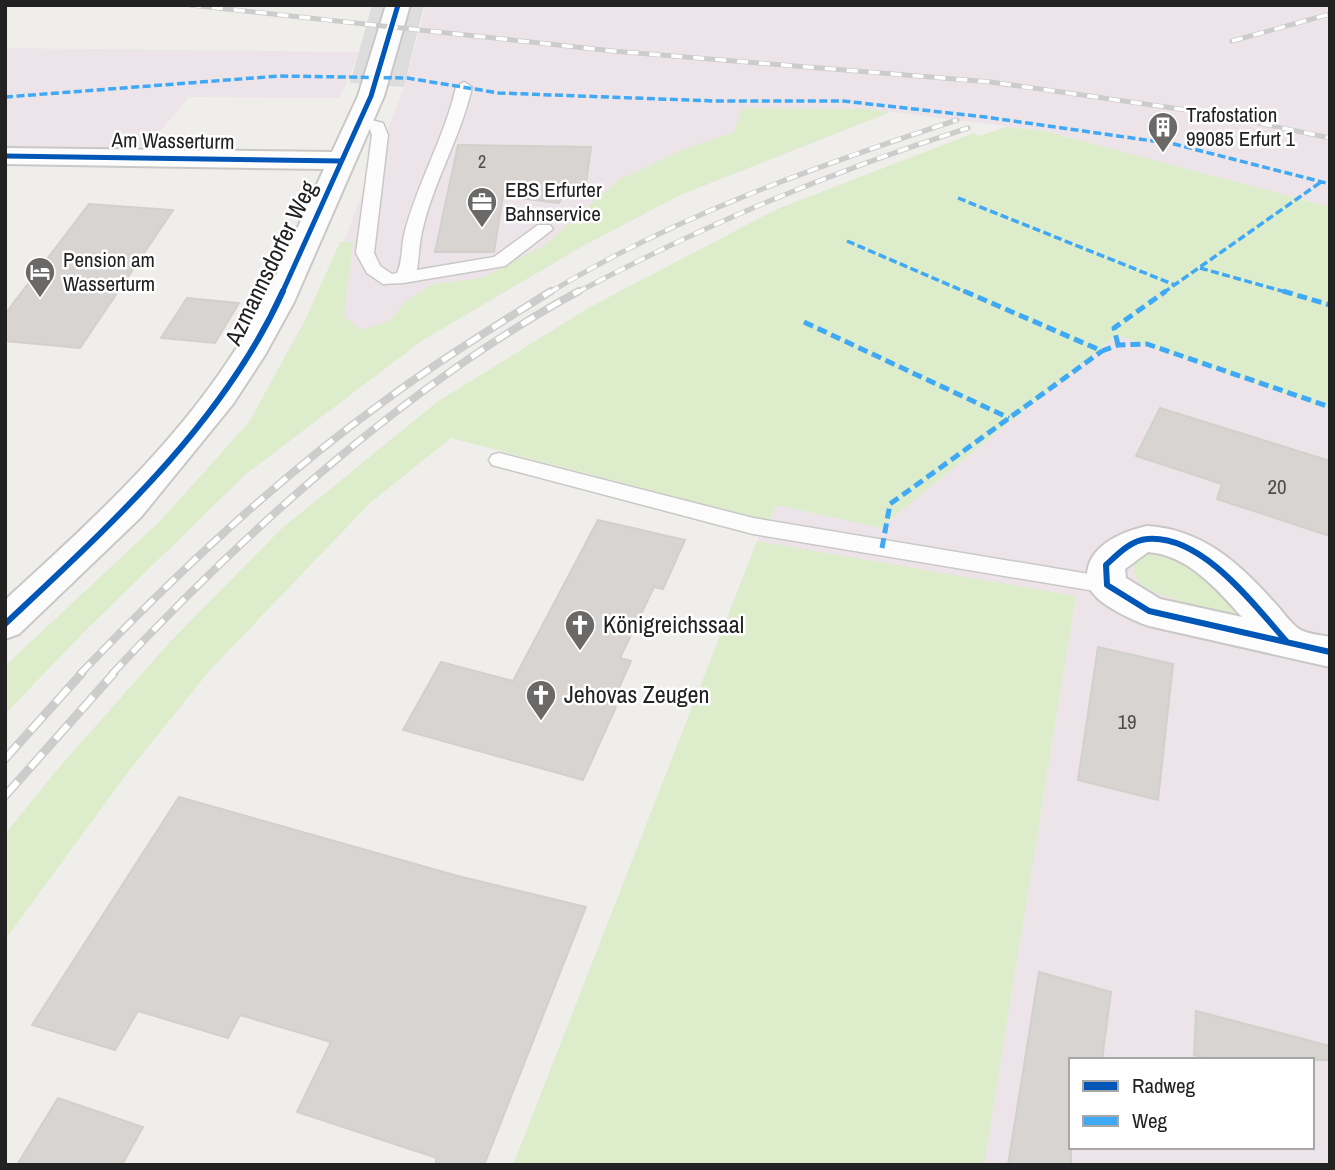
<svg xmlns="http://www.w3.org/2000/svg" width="1335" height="1170" font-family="'Archivo Narrow',sans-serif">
	<rect width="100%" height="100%" fill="#f0eeeb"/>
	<!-- industrial -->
	<path fill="#ede4e9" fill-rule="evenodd" d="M426,5H1330V207L1045,131L891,112L680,195L581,247L423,340L307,335L404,88Z
		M5,48L359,52L340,98L189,97L145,150L5,148Z
		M1117,335L1330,410V1165H984L1076,597L757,541L775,505L880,528ZM1071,1060H1312V1147H1071Z"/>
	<!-- grass -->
	<path fill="#ddeccb" d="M742,108L867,109L890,112L680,195L581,247L423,340L246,474L85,631L5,714V666L161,520L249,422L305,320L340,242H353L344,316L361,330L389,321L407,300L433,284L482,278L545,245L618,180L682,150L734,132Z
		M1007,127L1045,131L1330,207V410L1117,335L880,528L776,505L769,521L451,438L370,503L210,670L128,772L5,940V834L56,771L169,643L280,530L437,402L590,307L777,209L974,133L978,136Z
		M757,541L1076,596L984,1165H513Z
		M1156,552L1184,560L1235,608L1238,616L1231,619L1221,617L1147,589C1136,580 1131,574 1135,560Z"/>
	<!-- pier -->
	<path fill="#dedddd" d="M372,5H424L404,87L350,83Z"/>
	<!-- building -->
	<path fill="#d7d4d2" stroke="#d3d0cc" stroke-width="2" d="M458,145L591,147L586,183H569L559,203L503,196L494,252H435Z
		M89,204L173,210L80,348L5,341V314Z
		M187,298L239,303L215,343L161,338Z
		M1160,408L1330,461V536L1217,499L1222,484L1136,456Z
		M598,520L685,540L663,589L654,587L620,658L631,661L611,706L616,707L583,780L403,730L441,662L513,681Z
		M1098,647L1173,664L1158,800L1078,780Z
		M179,797L458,876L586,907L484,1165H435L437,1158L297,1112L331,1042L240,1015L228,1038L138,1011L115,1050L32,1025Z
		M1039,972L1111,992L1102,1060H1071V1165H1008Z
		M1196,1011L1330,1046V1060H1210L1194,1055Z
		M58,1098L143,1127L122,1165H17Z"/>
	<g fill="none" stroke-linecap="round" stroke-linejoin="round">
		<!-- service casing -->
		<g stroke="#c9c8c7" stroke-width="3">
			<path id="service" d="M464,82L472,87C461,137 433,182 422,232C419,244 419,258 417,270L494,257L538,225H550L553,229L505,266L403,283L383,284L367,273L356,253L372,135L370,129L353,125L351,122L359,117L383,123L388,135L374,253L380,266L392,274L397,273C403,261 401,244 405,231C418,182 445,136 456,87Z
				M499,453L753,518L1107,577L1115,579L1118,585L1115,591L1107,593L753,534L492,465L489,460L492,455Z"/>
		</g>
		<!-- minor casing -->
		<g stroke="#c9c8c7" stroke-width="4">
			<path id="minor" d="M386,5H410L384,96L294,302L265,355L233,404L141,517L19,634L5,639V600C87,525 171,449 232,355C270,298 295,231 324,169L5,164V148L332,152L358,96Z
				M1147,526C1201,529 1238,562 1273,601C1281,609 1289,622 1299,629C1306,634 1321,635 1330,637V667L1149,626C1134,621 1102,606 1093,593C1089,589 1088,584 1087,578C1086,547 1120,532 1147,526ZM1148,552C1188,555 1217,589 1242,617L1160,599L1126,578L1125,569Z"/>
		</g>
		<!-- service -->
		<use href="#service" fill="#fdfcfc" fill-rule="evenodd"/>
		<!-- minor -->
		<use href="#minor" fill="#fdfcfc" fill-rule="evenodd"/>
		<!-- rail-far2 casing -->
		<g stroke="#ccc" stroke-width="5">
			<path id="rail-far2" d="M190,5L613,51L991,82L1215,114L1330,138
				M1232,41L1330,14
				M549,293C675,216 817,166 957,120
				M576,293C706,224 828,173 968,128"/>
		</g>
		<!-- rail-far1 casing -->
		<g stroke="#ccc" stroke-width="8">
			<path id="rail-far1" d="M80,674C174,576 273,482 383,402C437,362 494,327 551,291
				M112,674C244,532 408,384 579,291"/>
		</g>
		<!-- rail casing -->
		<g stroke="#ccc" stroke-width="9">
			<path id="rail" d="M5,759L82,673
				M5,796L114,673"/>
		</g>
		<!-- rail-far2 -->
		<use href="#rail-far2" stroke="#fff" stroke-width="3.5" stroke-dasharray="11" stroke-linecap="butt"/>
		<!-- rail-far1 -->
		<use href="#rail-far1" stroke="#fff" stroke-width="5" stroke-dasharray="15" stroke-linecap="butt"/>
		<!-- rail -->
		<use href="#rail" stroke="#fff" stroke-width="6" stroke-dasharray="19" stroke-linecap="butt"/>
		<!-- quiet-far1 -->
		<path stroke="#3fa9f5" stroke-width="3.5" stroke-dasharray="8 3.5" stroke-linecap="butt" d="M5,97L280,76L407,78L499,93L715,101H843L985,117L1174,144L1330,184
			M958,198L1175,285
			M847,241L968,293
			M1200,268L1289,293
			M1163,293L1321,182"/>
		<!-- quiet -->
		<path stroke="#3fa9f5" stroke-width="5" stroke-dasharray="10 5" stroke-linecap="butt" d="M964,291L1102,351L1118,345L1147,344L1330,407
			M1283,291L1330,305
			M804,322L1009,418
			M1118,345L1114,328L1166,291
			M882,548L890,504L1102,351"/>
		<!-- cycleway-far1 casing -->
		<g stroke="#fff" stroke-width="9">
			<path id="cycleway-far1" d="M5,156L341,161
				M282,293L371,96L398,5"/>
		</g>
		<!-- cycleway casing -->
		<g stroke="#fff" stroke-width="10">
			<path id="cycleway" d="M5,624C109,526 223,424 283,291
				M1287,642C1254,605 1202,534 1147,539C1131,540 1117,555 1106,565L1107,585L1149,611L1330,652"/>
		</g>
		<!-- cycleway-far1 -->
		<use href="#cycleway-far1" stroke="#0057b8" stroke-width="5"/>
		<!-- cycleway -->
		<use href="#cycleway" stroke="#0057b8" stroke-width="6"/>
	</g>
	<!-- icons -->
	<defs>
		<g id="building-pin" transform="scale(1.575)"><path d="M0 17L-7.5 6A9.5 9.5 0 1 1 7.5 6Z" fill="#6a6968" stroke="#fff"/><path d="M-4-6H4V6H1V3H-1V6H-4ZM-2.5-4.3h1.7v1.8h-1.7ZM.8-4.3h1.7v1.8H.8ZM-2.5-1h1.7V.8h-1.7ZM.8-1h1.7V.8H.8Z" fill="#fff"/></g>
		<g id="office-pin" transform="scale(1.575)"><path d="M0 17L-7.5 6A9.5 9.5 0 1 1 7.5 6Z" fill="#6a6968" stroke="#fff"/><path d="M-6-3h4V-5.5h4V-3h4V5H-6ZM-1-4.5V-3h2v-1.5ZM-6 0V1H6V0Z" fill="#fff"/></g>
		<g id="hotel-pin" transform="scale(1.575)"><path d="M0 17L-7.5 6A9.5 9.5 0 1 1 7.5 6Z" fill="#6a6968" stroke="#fff"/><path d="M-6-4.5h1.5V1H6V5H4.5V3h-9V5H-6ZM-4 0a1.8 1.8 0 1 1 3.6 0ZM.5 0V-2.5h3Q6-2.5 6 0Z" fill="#fff"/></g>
		<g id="church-pin" transform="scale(1.575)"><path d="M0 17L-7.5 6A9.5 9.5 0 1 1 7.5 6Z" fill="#6a6968" stroke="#fff"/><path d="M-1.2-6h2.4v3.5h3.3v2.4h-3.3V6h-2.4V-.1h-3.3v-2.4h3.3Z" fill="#fff"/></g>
	</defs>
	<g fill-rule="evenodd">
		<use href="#building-pin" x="1163" y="127"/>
		<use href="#office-pin" x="482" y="202"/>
		<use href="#hotel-pin" x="40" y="272"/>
		<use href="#church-pin" x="580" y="625"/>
		<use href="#church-pin" x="541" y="695"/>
	</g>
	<g text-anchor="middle" stroke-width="5" stroke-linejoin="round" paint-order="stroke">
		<!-- far-number labels -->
		<g font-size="18" fill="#4f4e4e">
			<text x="482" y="168">2</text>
		</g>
		<!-- far-poi labels -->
		<g font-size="21" fill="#222" stroke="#fff" text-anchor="start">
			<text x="1186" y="122">Trafostation<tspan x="1186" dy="24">99085 Erfurt 1</tspan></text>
			<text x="505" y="197">EBS Erfurter<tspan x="505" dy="24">Bahnservice</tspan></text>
			<text x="63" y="267">Pension am<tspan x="63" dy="24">Wasserturm</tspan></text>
		</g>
		<!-- far-street labels -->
		<g font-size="21" fill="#222" stroke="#fff">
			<text transform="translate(173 141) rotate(1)" y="7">Am Wasserturm</text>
		</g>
		<!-- number labels -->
		<g font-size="21" fill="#4f4e4e">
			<text x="1277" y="494">20</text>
			<text x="1127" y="729">19</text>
		</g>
		<!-- street labels -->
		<g font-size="24" fill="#222" stroke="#fff">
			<text transform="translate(271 263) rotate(-64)" y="8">Azmannsdorfer Weg</text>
		</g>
		<!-- poi labels -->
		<g font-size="24" fill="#222" stroke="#fff" text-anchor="start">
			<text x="603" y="633">Königreichssaal</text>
			<text x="564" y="703">Jehovas Zeugen</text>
		</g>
	</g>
	<!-- border -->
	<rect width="1335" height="1170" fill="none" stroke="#222222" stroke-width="14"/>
	<!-- legend -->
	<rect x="1069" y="1058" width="245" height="91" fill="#ffffff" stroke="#a7a7a7" stroke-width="2"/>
	<rect x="1083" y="1081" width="35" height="10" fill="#0057b8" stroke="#a7a7a7" stroke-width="2"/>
	<text x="1132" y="1093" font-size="21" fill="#222222">Radweg</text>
	<rect x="1083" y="1116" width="35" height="10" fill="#3fa9f5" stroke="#a7a7a7" stroke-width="2"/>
	<text x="1132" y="1128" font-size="21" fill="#222222">Weg</text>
</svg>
